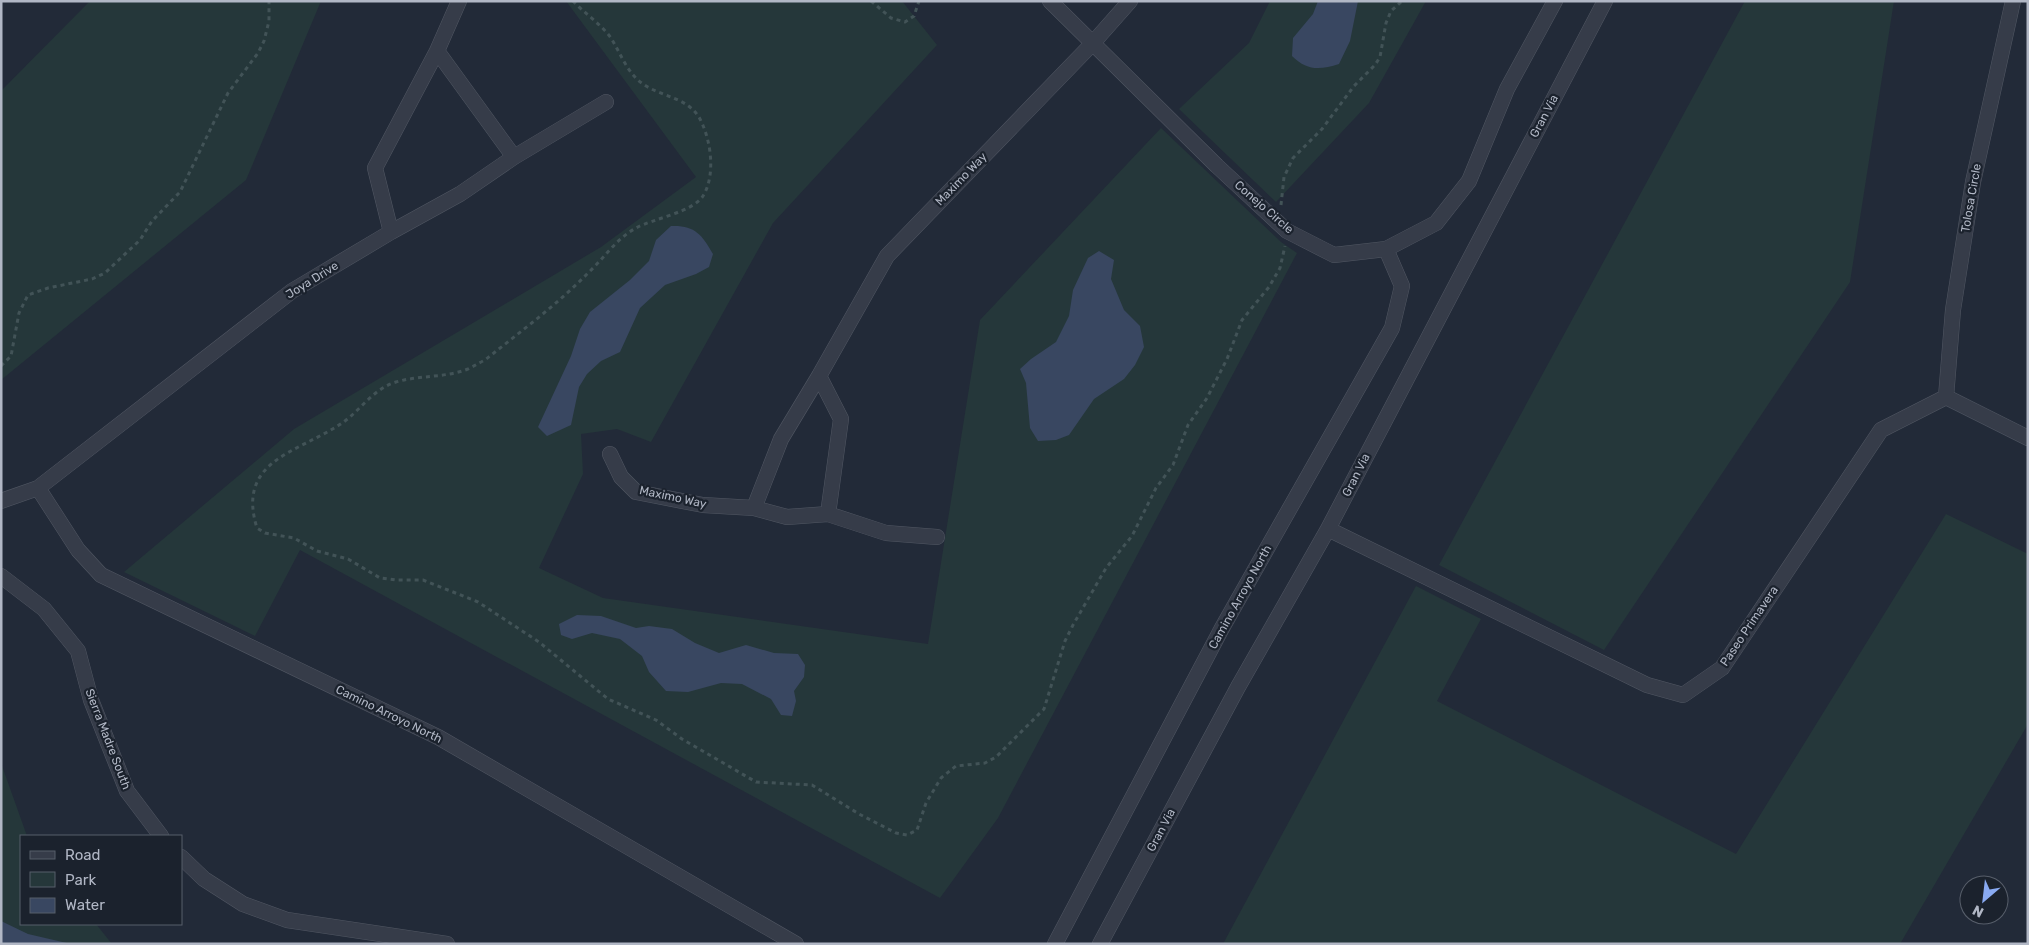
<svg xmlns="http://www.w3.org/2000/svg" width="2029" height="945" font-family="Rubik,sans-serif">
	<rect width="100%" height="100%" fill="#222a38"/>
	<!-- green -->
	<path fill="#25373a" d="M90,1H321L246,180L1,380V91Z
		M566,1H902L937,45L773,223L651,442L617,429L581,434L583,474L539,568L603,598L928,644L980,320L1161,128L1281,242L1297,253L998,818L940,898L300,550L255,636L124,572L294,429L601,247L696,177Z
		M1270,1H1426L1369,103L1276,202L1179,109L1249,43Z
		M1745,1H1894L1850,282L1604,650L1439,565Z
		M1946,514L2028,554V724L1900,944H1223L1416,586L1481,619L1437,701L1736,854Z
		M1,763L27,836H21V924H96L112,944H1Z"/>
	<!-- water -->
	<path fill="#394761" d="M1318,1H1358L1350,41L1339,64C1320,70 1307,71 1292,56L1293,38L1313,14Z
		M671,226C694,225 702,234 713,254L709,267L696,274L665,285L640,308L620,352L601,361L587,374L579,387L571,425L547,436L538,427L571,356L580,329L590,312L630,280L649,261L656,240Z
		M1099,251L1114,260L1111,279L1124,310L1140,326L1144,347L1135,365L1124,379L1094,399L1069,435L1056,440L1038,441L1030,428L1026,383L1020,369L1031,359L1056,342L1069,316L1073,290L1088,258Z
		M577,615L601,616L636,628L649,626L672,629L695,643L719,653L746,645L774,653L798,654L805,665L804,677L794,691L796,701L792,716L781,715L771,699L742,684L721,683L688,692L666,691L649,672L642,656L620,639L592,633L572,639L561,635L559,624Z
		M1,921L28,934L71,944H1Z"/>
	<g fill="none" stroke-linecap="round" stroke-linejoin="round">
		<!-- minor casing -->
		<g stroke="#515763" stroke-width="16">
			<path id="minor" d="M1050,1L1217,166L1287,231L1334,255L1386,249L1436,223L1469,181L1507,89L1555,1
				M437,51L514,157
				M391,232L375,168L437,51L459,1
				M819,376L841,419L828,514
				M1946,397L1953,310L1973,182L2013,1
				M610,454L621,477L636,492L703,505L754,508L787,517L828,514L886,533L937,537
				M38,488L292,291L391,232L460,194L514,157L606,102
				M1,501L38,488L78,550L101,575L438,737L796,944
				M754,508L781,439L819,376L887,256L1092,44L1130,1
				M1328,529L1647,685L1683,695L1722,668L1881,430L1946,397L2028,438
				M1,576L44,609L78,651L91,700L127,791L161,836
				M181,857L204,879L243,904L287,920L447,944
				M1055,944L1222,628L1392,328L1402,286L1386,249
				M1100,944L1238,687L1328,529L1605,1"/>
		</g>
		<!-- path -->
		<path stroke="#425357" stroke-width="3" stroke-dasharray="4 4" stroke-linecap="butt" d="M573,1C584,13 601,24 611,38C621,54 627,73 643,84C661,97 688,97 700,119C711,140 716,175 703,196C693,212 652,219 636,228C616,239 605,257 589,272C558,304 520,332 485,360C479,363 474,366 468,369C445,378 420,375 396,382C372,389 359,413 339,425C296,453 236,461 257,528L265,533L294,538L317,551L348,559L380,578L396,580H423L478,602L539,642L608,699L656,720L682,739L756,782L812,785L859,814L896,833L907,835L917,830L926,803L941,778L956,766L985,763L996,757L1044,709L1065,641L1073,625L1106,568L1132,536L1156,488L1173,465L1188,425L1207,398L1227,359L1242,320L1269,287L1280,268L1285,246
			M871,1L891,18L905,22L914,16L919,1
			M1281,205L1284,177L1293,158L1322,129L1354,86L1375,65L1380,57L1386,23L1391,11L1402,1
			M1,366L11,356L19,313L28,295L48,288L92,279L105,273L140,240L152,221L180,192L228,93L258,53L264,41L269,21V1"/>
		<!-- minor -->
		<use href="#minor" stroke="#363c49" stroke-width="15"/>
	</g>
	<g text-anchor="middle" stroke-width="4.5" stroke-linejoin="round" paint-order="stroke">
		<!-- street labels -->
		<g font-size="12" fill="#b1b7c5" stroke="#1b222d">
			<text transform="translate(1544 116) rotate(-62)" y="4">Gran Via</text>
			<text transform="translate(961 179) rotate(-46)" y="4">Maximo Way</text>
			<text transform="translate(1971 198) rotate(-80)" y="4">Tolosa Circle</text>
			<text transform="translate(1264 207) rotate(41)" y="4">Conejo Circle</text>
			<text transform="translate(312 280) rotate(-32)" y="4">Joya Drive</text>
			<text transform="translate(1356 475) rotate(-63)" y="4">Gran Via</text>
			<text transform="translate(673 497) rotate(12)" y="4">Maximo Way</text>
			<text transform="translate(1240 597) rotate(-61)" y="4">Camino Arroyo North</text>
			<text transform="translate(1749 626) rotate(-56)" y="4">Paseo Primavera</text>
			<text transform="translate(389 714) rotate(26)" y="4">Camino Arroyo North</text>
			<text transform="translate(108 739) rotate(69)" y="4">Sierra Madre South</text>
			<text transform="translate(1161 830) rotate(-62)" y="4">Gran Via</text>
		</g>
	</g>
	<!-- border -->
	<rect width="2029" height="945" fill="none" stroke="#b1b7c5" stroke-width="5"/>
	<!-- legend -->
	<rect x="20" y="835" width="162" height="90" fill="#1b222d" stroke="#575e6a"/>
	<rect x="30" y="851" width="25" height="8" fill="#363c49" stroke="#575e6a"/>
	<text x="65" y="860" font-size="15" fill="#b1b7c5">Road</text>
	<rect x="30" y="872" width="25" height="15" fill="#25373a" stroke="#575e6a"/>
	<text x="65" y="885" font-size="15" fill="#b1b7c5">Park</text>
	<rect x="30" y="898" width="25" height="15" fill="#394761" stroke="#575e6a"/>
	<text x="65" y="910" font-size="15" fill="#b1b7c5">Water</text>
	<!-- north arrow -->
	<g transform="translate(1984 900) rotate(208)"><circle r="24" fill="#1b222d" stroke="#575e6a"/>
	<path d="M0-4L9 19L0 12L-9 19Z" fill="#89aaf2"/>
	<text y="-8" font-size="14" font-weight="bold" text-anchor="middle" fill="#b1b7c5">N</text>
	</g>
</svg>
